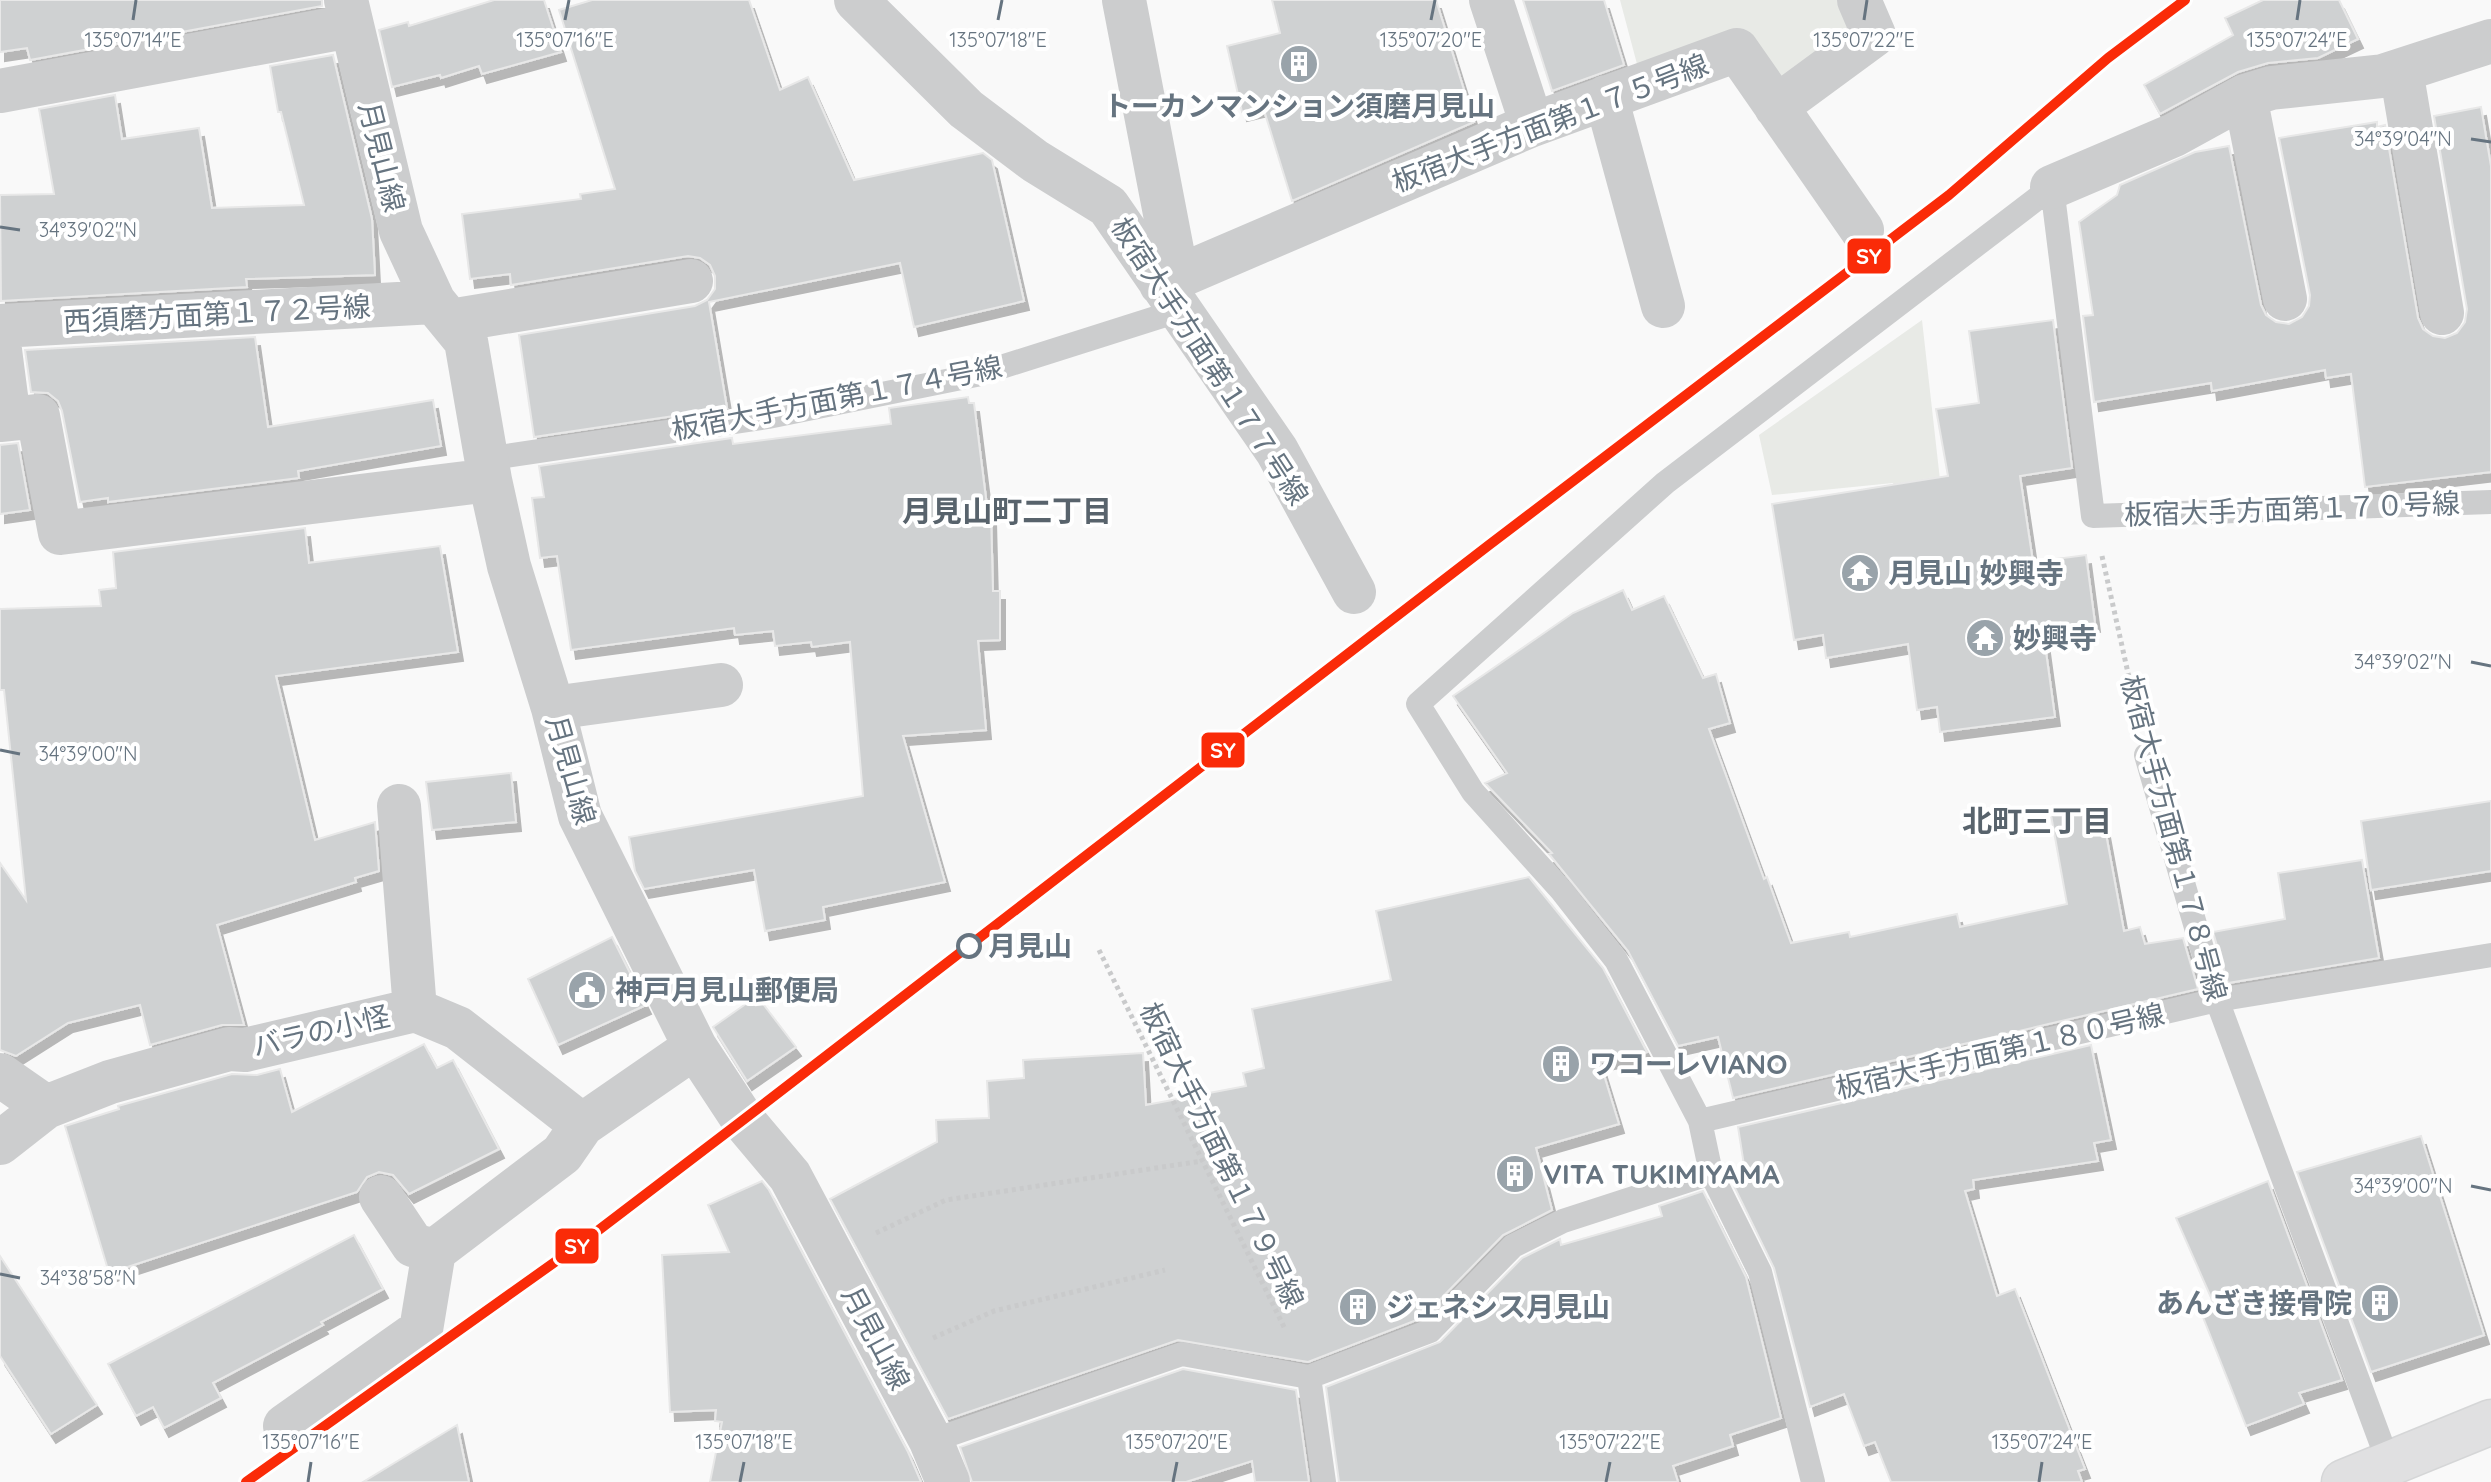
<svg xmlns="http://www.w3.org/2000/svg" width="2491" height="1482" font-family="Quicksand,'Noto Sans JP',sans-serif">
	<defs>
		<filter id="shadow"><feDropShadow dx="5" dy="9" stdDeviation="0" flood-color="#0004"/></filter>
	</defs>
	<rect width="100%" height="100%" fill="#f9f9f9"/>
	<!-- green -->
	<path fill="#e8eae6" d="M1620,0H1844L1855,26L1781,83L1637,64Z
		M1922,320L1948,551L1906,557L1893,483L1772,495L1759,435Z"/>
	<!-- building -->
	<path fill="#cfd1d2" stroke="#e8e8e8" stroke-width="2" filter="url(#shadow)" d="M0,0H322V6L30,60L27,48L0,52Z
		M494,0H544L561,52L482,74L479,66L441,78L440,75L392,87L379,30L408,22L409,26Z
		M592,0H749L780,90L808,77L854,180L983,153L992,160L1024,301L914,327L900,263L709,302L727,408L534,437L519,335L695,306L707,300L715,289V276L710,265L700,258L688,256L511,285L510,274L470,279L462,214L581,199L580,194L615,189L559,10Z
		M1272,0H1436L1474,122L1292,201L1263,107L1242,112L1227,46L1280,33Z
		M1523,0H1604L1624,65L1552,91Z
		M2263,0H2339L2358,39L2318,58L2268,63L2238,72L2160,114L2144,85L2233,35L2225,18Z
		M333,55L372,219L375,275L246,279L247,287L1,301L0,195L54,194L39,109L115,95L122,139L199,128L212,208L304,205L281,112H278L270,66Z
		M2481,107L2491,166V472L2365,487L2351,374L2326,378L2325,370L2212,391L2211,383L2094,402L2083,316L2093,315L2079,222L2117,195L2120,185L2195,152L2229,146L2261,305L2266,315L2276,322L2289,324L2302,317L2309,306L2310,295L2279,138L2377,122V127L2385,125L2418,318L2423,329L2433,336L2445,338L2457,333L2465,322L2467,309L2434,116Z
		M2053,320L2072,468L2020,476L2033,562L2086,555L2095,623L2043,630L2055,717L1940,732L1937,707L1917,710L1908,644L1826,658L1823,635L1794,640L1772,504L1948,476L1936,409L1979,403L1969,331Z
		M255,337L268,427L433,400L441,446L298,471L299,478L108,502V498L80,502L62,411L58,401L48,393L31,392L25,350Z
		M968,397L969,403H974L988,514H991L993,591H1000V640L978,641L986,730L903,736L945,882L823,907L825,920L765,931L754,870L644,889L635,871L629,837L863,796L850,642L812,647L811,642L775,646L773,631L735,635L734,628L571,650L557,556L540,558L532,498L544,497L539,466L732,438L733,444L891,424L889,408Z
		M18,443L30,510L0,514V445Z
		M305,528L309,563L440,546L458,652L276,676L315,840L375,822L379,871L355,878L356,882L217,925L244,1025H222L150,1045L140,1005L68,1023L16,1056L0,1050V863L26,900L4,690H0V609L101,606L99,590L116,588L113,552Z
		M1623,590L1632,610L1664,596L1703,678L1716,674L1730,723L1709,729L1764,879L1767,877L1791,943L1849,932L1850,937L1957,914L1960,927L2067,904L2051,815L2101,807L2124,931L2140,927L2145,944L2183,938L2198,989L1733,1098L1718,1037L1678,1046L1628,951L1549,854L1552,853L1485,783L1507,773L1453,696L1573,613Z
		M511,773L516,822L432,830L426,782Z
		M2491,801V871L2371,890L2361,821Z
		M2362,860L2379,958L2228,983L2213,932L2285,919L2278,873Z
		M1529,877L1603,968L1647,1052L1600,1062L1619,1124L1536,1148L1552,1210L1503,1235L1422,1318L1308,1362L1178,1340L948,1419L830,1199L937,1142L936,1120L989,1118L987,1081L1024,1078L1023,1060L1143,1053L1146,1105L1246,1086L1243,1073L1264,1068L1252,1009L1391,980L1376,911Z
		M612,937L646,1005L558,1045L528,979Z
		M757,996L796,1047L747,1081L713,1027Z
		M424,1044L437,1068L453,1060L499,1149L409,1194L393,1175L379,1172L367,1177L357,1192L109,1273L65,1126L119,1109L118,1106L232,1074L257,1075L280,1069L292,1112Z
		M2091,1045L2111,1140L2094,1143L2098,1161L1973,1180L1974,1189L1965,1191L1997,1296L2015,1289L2085,1469L2078,1471L2082,1482H1891L1875,1442L1864,1446L1844,1394L1810,1407L1774,1268L1732,1182L1746,1178L1738,1127Z
		M2421,1136L2484,1335L2371,1372L2297,1172Z
		M762,1181L769,1190L908,1452L921,1482H710L722,1422L715,1421L716,1410L670,1412L662,1255L729,1252L708,1205Z
		M2268,1181L2342,1380L2299,1393L2304,1404L2246,1426L2199,1307L2213,1302L2176,1218Z
		M1703,1191L1746,1277L1781,1418L1730,1435L1733,1446L1673,1466L1678,1482H1339L1326,1387L1440,1342L1522,1258L1560,1239L1561,1245L1662,1216L1659,1206Z
		M354,1235L383,1289L321,1322L323,1325L213,1383L221,1398L164,1428L153,1407L136,1416L108,1364Z
		M0,1256L97,1405L51,1434L0,1356Z
		M1183,1369L1296,1390L1309,1482H1255L1252,1461L1186,1482H972L960,1447Z
		M457,1425L469,1482H363Z"/>
	<g fill="none" stroke-linecap="round" stroke-linejoin="round">
		<!-- secondary casing -->
		<g stroke="#d5d6d7" stroke-width="47">
			<path id="secondary" d="M2344,1482L2491,1422"/>
		</g>
		<!-- path -->
		<path stroke="#c9cacb" stroke-width="5" stroke-dasharray="4 4" stroke-linecap="butt" d="M2102,556L2138,718
			M1099,950L1285,1329
			M876,1233L946,1200L1202,1161
			M933,1338L994,1311L1165,1270"/>
		<!-- lane -->
		<path stroke="#cccdce" stroke-width="24" d="M2052,187L2093,516L2491,502
			M486,459L768,417L976,375L1181,310
			M2146,755L2217,1000L2389,1464
			M1700,1121L2217,1000L2491,955
			M1309,1377L1324,1482
			M931,1441L1182,1354L1309,1377L1430,1331L1513,1246L1563,1221L1711,1173
			M1813,1482L1760,1272L1711,1173L1700,1121L1616,960L1562,891L1473,792L1418,704L1665,483L2052,187"/>
		<!-- street -->
		<path stroke="#cccdce" stroke-width="44" d="M346,0L401,231L434,302L466,341L490,480L509,566L553,708L580,816L695,1047L743,1120L790,1176L931,1441L948,1482
			M856,0L966,109L1035,161L1108,206L1277,451L1354,592
			M1124,0L1177,276
			M1491,0L1532,125
			M2401,70L2442,313
			M0,91L350,26
			M2245,96L2285,299
			M1606,97L1663,306
			M1776,107L1874,35L1859,0
			M2052,187L2174,135L2245,96L2271,88L2383,76L2491,41
			M1161,284L1532,125L1737,50L1862,230
			M450,321L691,281
			M0,326L434,302
			M0,350L9,419
			M0,420L38,416L60,533L490,480
			M553,708L721,685
			M399,806L415,1010
			M0,1075L46,1107
			M0,1143L46,1107L110,1082L229,1049L245,1050L415,1010L458,1028L582,1125L695,1047
			M381,1197L413,1245L434,1251
			M285,1426L421,1330L434,1251L562,1154L582,1125"/>
		<!-- secondary -->
		<use href="#secondary" stroke="#e0e0e1" stroke-width="44"/>
		<!-- rail-1 casing -->
		<g stroke="#fff" stroke-width="16">
			<path id="rail-1" d="M246,1482L583,1242L743,1120L1489,545L1949,195L2108,58L2185,0"/>
		</g>
		<!-- rail-1 -->
		<use href="#rail-1" stroke="#fa2b08" stroke-width="10"/>
	</g>
	<!-- ticks -->
	<path fill="none" stroke="#667480" stroke-width="3" d="M133,20L136,0M565,20L569,0M998,20L1002,0M1431,20L1435,0M1864,20L1867,0M2297,20L2300,0M2471,139L2491,142M0,227L20,230M2471,662L2491,666M0,750L20,754M2471,1186L2491,1190M0,1274L20,1278M308,1482L311,1462M740,1482L744,1462M1173,1482L1177,1462M1606,1482L1610,1462M2039,1482L2042,1462"/>
	<!-- icons -->
	<defs>
		<g id="building-disc" transform="scale(2)"><circle r="9.5" fill="#99a3aa" stroke="#fff"/><path d="M-4-6H4V6H1V3H-1V6H-4ZM-2.5-4.3h1.7v1.8h-1.7ZM.8-4.3h1.7v1.8H.8ZM-2.5-1h1.7V.8h-1.7ZM.8-1h1.7V.8H.8Z" fill="#fff"/></g>
		<g id="temple-disc" transform="scale(2)"><circle r="9.5" fill="#99a3aa" stroke="#fff"/><path d="M0-6L5-2H3V0L6.5 2.5H4V6H1.5V3h-3V6H-4V2.5H-6.5L-3 0V-2H-5Z" fill="#fff"/></g>
		<g id="civic-disc" transform="scale(2)"><circle r="9.5" fill="#99a3aa" stroke="#fff"/><path d="M-.6-6.5H3V-4.5H.6V-3L4-1V1h2V6H-6V1h2V-1L-.6-3ZM-1.2 2.5V6h2.4V2.5Z" fill="#fff"/></g>
	</defs>
	<g fill-rule="evenodd">
		<use href="#building-disc" x="1299" y="64"/>
		<use href="#temple-disc" x="1860" y="573"/>
		<use href="#temple-disc" x="1985" y="638"/>
		<use href="#civic-disc" x="587" y="990"/>
		<use href="#building-disc" x="1561" y="1064"/>
		<use href="#building-disc" x="1515" y="1174"/>
		<use href="#building-disc" x="2380" y="1303"/>
		<use href="#building-disc" x="1358" y="1307"/>
	</g>
	<!-- markers -->
	<circle fill="#fff" stroke="#667480" stroke-width="4" cx="969" cy="946" r="11"/>
	<g text-anchor="middle" stroke-width="8" stroke-linejoin="round" paint-order="stroke">
		<!-- poi labels -->
		<g font-size="28" font-weight="bold" fill="#667480" stroke="#fff" text-anchor="start">
			<text x="1299" y="116" text-anchor="middle">トーカンマンション須磨月見山</text>
			<text x="1888" y="583">月見山 妙興寺</text>
			<text x="2013" y="648">妙興寺</text>
			<text x="615" y="1000">神戸月見山郵便局</text>
			<text x="1589" y="1074">ワコーレVIANO</text>
			<text x="1543" y="1184">VITA TUKIMIYAMA</text>
			<text x="2352" y="1313" text-anchor="end">あんざき接骨院</text>
			<text x="1386" y="1317">ジェネシス月見山</text>
		</g>
		<!-- street labels -->
		<g font-size="28" fill="#667480" stroke="#fff">
			<text transform="translate(1550 123) rotate(-21)" y="10">板宿大手方面第１７５号線</text>
			<text transform="translate(382 157) rotate(76)" y="10">月見山線</text>
			<text transform="translate(217 314) rotate(-3)" y="10">西須磨方面第１７２号線</text>
			<text transform="translate(1210 361) rotate(57)" y="10">板宿大手方面第１７７号線</text>
			<text transform="translate(837 398) rotate(-11)" y="10">板宿大手方面第１７４号線</text>
			<text transform="translate(2292 509) rotate(-2)" y="10">板宿大手方面第１７０号線</text>
			<text transform="translate(571 770) rotate(74)" y="10">月見山線</text>
			<text transform="translate(2174 838) rotate(75)" y="10">板宿大手方面第１７８号線</text>
			<text transform="translate(321 1031) rotate(-13)" y="10">バラの小怪</text>
			<text transform="translate(2000 1051) rotate(-13)" y="10">板宿大手方面第１８０号線</text>
			<text transform="translate(1222 1155) rotate(64)" y="10">板宿大手方面第１７９号線</text>
			<text transform="translate(876 1338) rotate(62)" y="10">月見山線</text>
		</g>
		<!-- stop labels -->
		<g font-size="28" font-weight="bold" fill="#667480" stroke="#fff" text-anchor="start">
			<text x="988" y="956">月見山</text>
		</g>
		<!-- neighbourhood labels -->
		<g font-size="30" font-weight="bold" fill="#58636c" stroke="#fff">
			<text x="1007" y="522">月見山町二丁目</text>
			<text x="2037" y="832">北町三丁目</text>
		</g>
	</g>
	<g font-size="20" text-anchor="middle" fill="#667480" stroke="#fff" stroke-width="8" stroke-linejoin="round" paint-order="stroke">
		<text x="998" y="47">135°07'18"E</text>
		<text x="133" y="47">135°07'14"E</text>
		<text x="565" y="47">135°07'16"E</text>
		<text x="1431" y="47">135°07'20"E</text>
		<text x="1864" y="47">135°07'22"E</text>
		<text x="2297" y="47">135°07'24"E</text>
		<text x="2403" y="146">34°39'04"N</text>
		<text x="88" y="237">34°39'02"N</text>
		<text x="2403" y="669">34°39'02"N</text>
		<text x="88" y="761">34°39'00"N</text>
		<text x="2403" y="1193">34°39'00"N</text>
		<text x="88" y="1285">34°38'58"N</text>
		<text x="311" y="1449">135°07'16"E</text>
		<text x="744" y="1449">135°07'18"E</text>
		<text x="1177" y="1449">135°07'20"E</text>
		<text x="1610" y="1449">135°07'22"E</text>
		<text x="2042" y="1449">135°07'24"E</text>
	</g>
	<g stroke="#fff" stroke-width="3">
		<rect x="1846" y="237" width="46" height="38" rx="8" fill="#fa2b08"/>
		<rect x="1200" y="731" width="46" height="38" rx="8" fill="#fa2b08"/>
		<rect x="554" y="1227" width="46" height="38" rx="8" fill="#fa2b08"/>
	</g>
	<g font-size="22" text-anchor="middle" font-weight="bold" fill="#fff">
		<text x="1869" y="264">SY</text>
		<text x="1223" y="758">SY</text>
		<text x="577" y="1254">SY</text>
	</g>
</svg>
